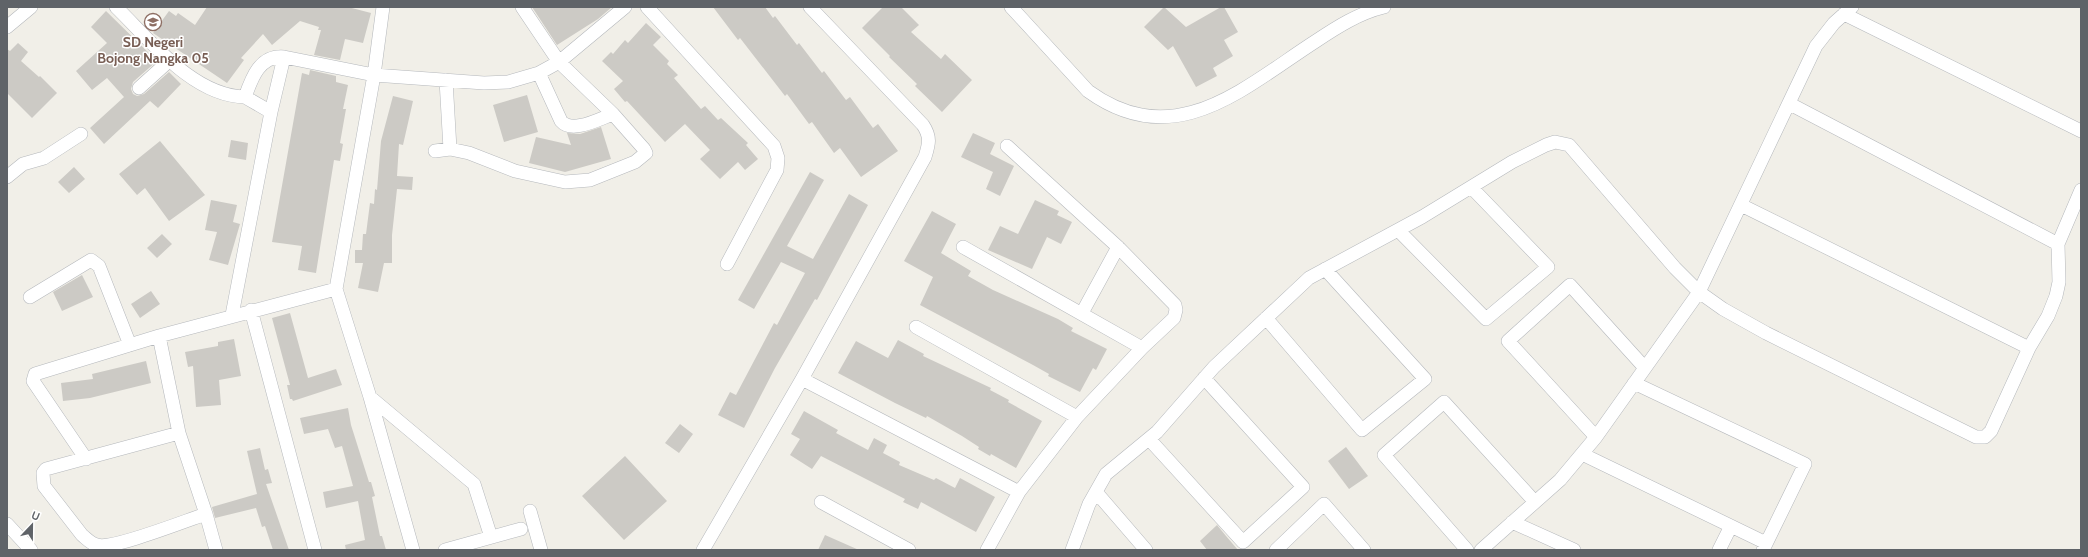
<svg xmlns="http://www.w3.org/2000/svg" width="2088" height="557" font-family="Cabin,sans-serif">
	<rect width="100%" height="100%" fill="#f1efe8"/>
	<!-- building -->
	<path fill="#cccac5" d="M207,7H348L371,13L363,43L345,39L340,60L314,55L321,30H318L319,27L300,21L272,45L263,34L241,58L244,60L227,83L153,33L169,11L176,16L178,13L195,25Z
		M532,7H612L598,19L557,45Z
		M713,7H765L773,18L775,16L797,45L799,43L822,73L824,71L846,100L850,97L873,128L878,124L898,151L861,177L840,148L834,153L812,122L809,124L787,94L785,96L740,38L738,40Z
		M883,7H901L919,25L911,32L941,59L945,54L972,80L942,112L915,86L917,84L889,57L890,56L862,28Z
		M1164,7L1186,27L1221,7H1224L1238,32L1224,40L1233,56L1213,68L1217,76L1196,87L1173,46L1168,50L1144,27Z
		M106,11L157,61L133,82L131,89L133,94L137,96L144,94L169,72L181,84L158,108L150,101L104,144L90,128L124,97L107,78L92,90L76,71L107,43L91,27Z
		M646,23L661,37L653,45L669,61L667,64L678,75L674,78L701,109L705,106L718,120L721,118L748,143L746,145L758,159L745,170L738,162L720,179L700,159L710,150L685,124L665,142L627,101L625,102L614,89L623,81L602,61L611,52L613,54L625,40L628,43Z
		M18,43L28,52L21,61L39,77L40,76L57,93L32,118L7,93V49L10,51Z
		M310,70L336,76V82L348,85L343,109H346L340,143L343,144L340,161L334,160L316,273L298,270L302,246L272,242L302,73L309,75Z
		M527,95L538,132L504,142L493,105Z
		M393,96L413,101L403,145L399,144L397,176L413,177L412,190L397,189L392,235V263H384L378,292L358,288L363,263H355V250H362L363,234H366L370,203L374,204L375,189L377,190L381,141Z
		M601,127L611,159L565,172L529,163L536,137L571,145L567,133L580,134Z
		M973,133L995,143L990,154L1014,166L1000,196L986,189L993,172L961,157Z
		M231,140L248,143L246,160L228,157Z
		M160,141L205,195L169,221L145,188L137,195L119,174Z
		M74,167L85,179L69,193L58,182Z
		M810,172L824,180L787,246L813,259L849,194L868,205L817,300L815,299L775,368L744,428L718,415L730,392L736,395L774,323L777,325L805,273L781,262L754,309L738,300Z
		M211,200L237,205L233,222L240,224L228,265L209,260L217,232L205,230Z
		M1035,200L1059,211L1057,215L1072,222L1061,244L1047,237L1032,269L988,250L1000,226L1018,234Z
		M932,211L956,224L941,253L971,271L968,276L993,290L1058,319L1073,328L1071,331L1107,349L1096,370L1093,368L1080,392L1048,376L1049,374L1033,365L920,305L933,277L904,261Z
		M162,234L172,244L157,258L147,248Z
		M82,275L93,297L62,311L53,292Z
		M151,291L160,304L140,318L131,304Z
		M290,313L308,378L336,369L342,385L293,401L292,399H290L287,385H290L272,318Z
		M234,339L241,376L219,380L221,405L196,407L193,366L188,367L185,352L218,346V342Z
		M898,340L924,354L923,356L991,388L990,390L1009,400L1008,402L1042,421L1016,468L991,454L990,456L978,449L979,447L962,436L927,416L926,418L895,403L838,373L856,341L888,358Z
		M146,361L151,383L90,398L63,401L61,383L93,379L92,374Z
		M348,408L351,425L369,482H371L375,496L372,497L380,536H382L386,550H346L345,545L365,540L358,501L326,508L323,492L353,486L342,446L335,448L328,429L304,434L300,418Z
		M804,411L838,430L836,433L868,450L874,438L887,445L883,453L900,462L899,465L934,480L936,478L955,488L960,478L995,497L976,532L921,502L918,509L903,502L905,499L821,456L812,469L790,455L800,439L791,434Z
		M680,424L693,434L679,453L665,443Z
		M1346,447L1368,476L1349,489L1328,461Z
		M260,448L265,470L268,469L272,483L266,484L289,550H273L265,526L262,527L256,508L215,518L212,507L257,494L247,451Z
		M625,456L667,501L624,540L582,496Z
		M1217,525L1226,536L1238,550H1207L1200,541Z
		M825,535L859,550H818Z"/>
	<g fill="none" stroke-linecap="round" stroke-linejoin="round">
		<!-- minor casing -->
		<g stroke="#b5b8bc" stroke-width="14">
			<path id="minor" d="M116,7C151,41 193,96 245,97C252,77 260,55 284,57
				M383,7L374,75L336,289L370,397L413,550
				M647,7L774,146L778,158L777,170L727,264
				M1011,7L1088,91C1175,154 1243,88 1316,41C1337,27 1359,13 1384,7
				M1844,14L2081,131
				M7,27L31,7
				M539,73L561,121C572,134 599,119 613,114
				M446,80L450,149
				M139,88L170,60
				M245,97L271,112
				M1790,104L2058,244
				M435,151L450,149L469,153L515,171L565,182L590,180L635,162L646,153L644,149L613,114L559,62L522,7
				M7,177L23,164L44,158L81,134
				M1741,205L2029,348
				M1398,230L1486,319L1548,267L1471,187
				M963,247L1142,348
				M30,297L91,260L99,266L130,345
				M251,310L315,550
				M1082,313L1118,247
				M232,315L271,112L284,57L374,75L484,83L508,82L539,73L559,62L625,7
				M1266,318L1362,430L1425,379L1325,269
				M916,327L1077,417
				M159,336L179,433L206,514L216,550
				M802,379L1019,492
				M1634,383L1805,464L1763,550
				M370,397L474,484L491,537
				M179,433L46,469L43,473L44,486L82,535C87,539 91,544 97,545C113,550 187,520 206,514
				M1596,437L1508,341L1570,285L1645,368
				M1149,439L1243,542L1303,487L1204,378
				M1582,454L1766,543
				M86,459L33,381L35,374L159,336L336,289
				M1096,492L1146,550
				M821,502L909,550
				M530,511L541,550
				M1512,522L1574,550
				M7,524L31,550
				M445,550L521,529
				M703,550L802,379L925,157C929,144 931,137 923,125L810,7
				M987,550L1019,492L1077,417L1142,348L1174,318L1176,310L1175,305L1118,247L1007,146
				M1072,550L1089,504L1106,474L1157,432L1214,367L1309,278L1422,217L1512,162L1546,145L1555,142L1569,145L1675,268L1699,292L1723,309L1766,333L1976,437H1985L1991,431L2029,348L2048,316L2056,296L2059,282L2058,244L2081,190
				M1276,550L1324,504L1364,550
				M1467,550L1384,455L1444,402L1535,502
				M1481,550L1560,480L1596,437L1699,292L1816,46L1834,23L1852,7
				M1719,550L1731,526"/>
		</g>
		<!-- minor -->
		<use href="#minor" stroke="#fff" stroke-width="13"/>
	</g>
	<!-- icons -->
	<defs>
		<g id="school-ring" transform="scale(0.9)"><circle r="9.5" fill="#fff" stroke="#8d6e63" stroke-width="1.5"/><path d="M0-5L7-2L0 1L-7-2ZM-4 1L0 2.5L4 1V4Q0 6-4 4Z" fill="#8d6e63"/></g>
	</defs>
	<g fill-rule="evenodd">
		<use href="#school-ring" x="153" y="22"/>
	</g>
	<g text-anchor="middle" stroke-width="3" stroke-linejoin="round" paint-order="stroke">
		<!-- education labels -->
		<g font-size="14" font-weight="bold" fill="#785e54" stroke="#fff">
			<text x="153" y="47">SD Negeri<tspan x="153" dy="16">Bojong Nangka 05</tspan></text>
		</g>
	</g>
	<!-- border -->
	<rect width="2088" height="557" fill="none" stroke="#5f6368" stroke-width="16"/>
	<!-- north arrow -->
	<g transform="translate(32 525) rotate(22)" stroke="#ffffff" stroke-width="3" paint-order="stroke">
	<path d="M0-3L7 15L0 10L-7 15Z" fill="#5f6368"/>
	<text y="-6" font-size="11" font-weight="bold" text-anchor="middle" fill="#5f6368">U</text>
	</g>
</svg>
